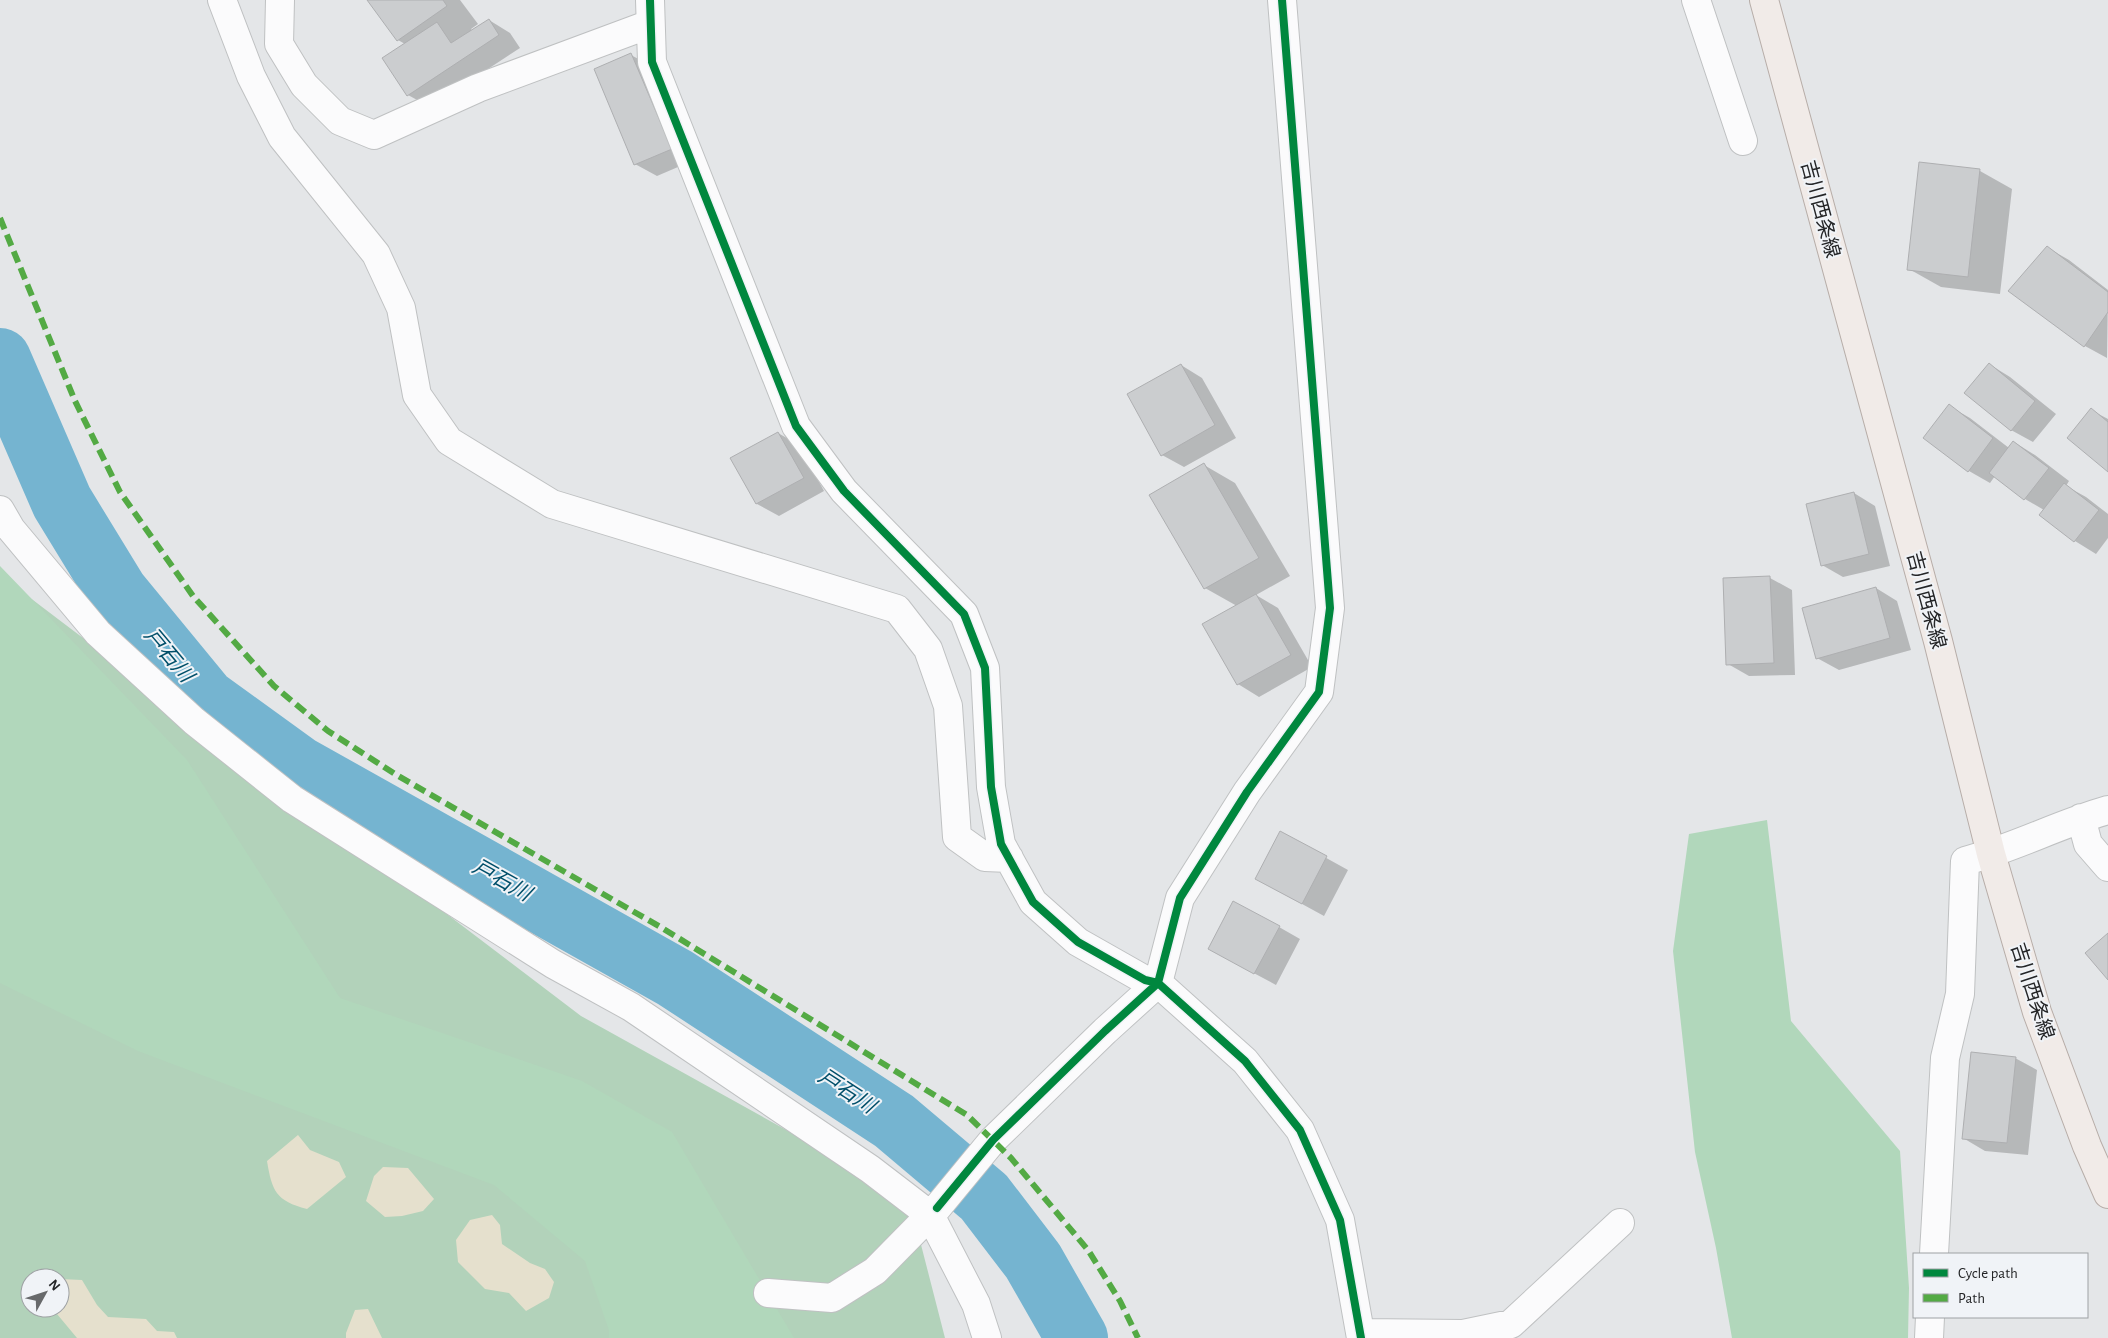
<svg xmlns="http://www.w3.org/2000/svg" width="2108" height="1338" font-family="'Alegreya Sans','Noto Sans JP',sans-serif">
	<rect width="100%" height="100%" fill="#e4e6e8"/>
	<!-- green -->
	<path fill="#b2d2ba" fill-rule="evenodd" d="M0,575L581,1016L909,1198L945,1338H0ZM30,1278H60V1308H30Z"/>
	<!-- forest -->
	<path fill="#b1d7bb" d="M0,566L187,760L340,998L582,1081L672,1132L794,1338H609V1330L585,1261L494,1185L138,1051L0,983Z
		M1767,820L1791,1021L1900,1151L1909,1288L1908,1338H1732L1716,1248L1695,1152L1673,951L1689,834Z"/>
	<!-- sand -->
	<path fill="#e5e0cd" d="M298,1135L310,1150L339,1162L346,1177L307,1209C276,1201 272,1191 267,1161Z
		M383,1167L408,1168L434,1199L423,1211L402,1216L385,1217L366,1201L374,1176Z
		M492,1215L500,1225L502,1244L530,1263L545,1269L554,1282L549,1298L526,1311L509,1293L485,1289L458,1262L456,1240L470,1220Z
		M60,1279L82,1280L97,1305L108,1317L146,1319L157,1331L174,1332L177,1338H77L52,1308H60Z
		M368,1309L382,1338H346V1333L355,1310Z"/>
	<!-- shadow -->
	<path fill="#0003" d="M369,0H460L478,24L471,29L472,31L489,20L510,33L520,48L430,107L408,95L405,44L398,40Z
		M631,55L653,67L692,161L657,176L635,164Z
		M1920,164L1980,171L2012,189L2000,294L1941,287L1909,269Z
		M2048,248L2069,260L2108,290L2107,358L2085,346L2010,291Z
		M1989,364L2010,377L2056,414L2033,442L2011,430Z
		M1181,365L1202,378L1236,438L1184,467L1162,455Z
		M1949,406L1970,418L2009,448L2014,442L2035,455L2069,481L2066,486L2086,497L2108,514V538L2096,554L2075,541L2041,514L2044,510L2025,499L1995,476L1990,483L1969,471Z
		M2091,410L2108,419V471Z
		M778,433L799,445L824,491L779,516L757,504L732,458Z
		M1204,465L1235,483L1290,576L1256,595L1278,608L1312,667L1259,697L1238,684L1237,606L1205,588Z
		M1854,493L1875,506L1890,566L1843,577L1822,565Z
		M1770,578L1792,590L1795,675L1749,676L1728,664L1725,579Z
		M1876,588L1897,601L1911,650L1839,670L1817,658Z
		M1281,833L1348,870L1324,916L1256,879Z
		M1279,927L1300,939L1276,985L1231,961Z
		M2015,1058L2037,1070L2028,1155L1985,1151L1963,1138Z"/>
	<g fill="none" stroke-linecap="round" stroke-linejoin="round">
		<!-- river -->
		<path stroke="#75b4d0" stroke-width="62" d="M0,359L62,502L117,592L205,699L299,767L675,978L894,1121L984,1197L1033,1261L1077,1338"/>
	</g>
	<!-- building -->
	<path fill="#cbcdcf" stroke="#aeafb1" d="M367,0H443L447,6L397,41Z
		M489,19L499,35L407,96L382,58L437,22L451,43Z
		M631,53L672,149L634,165L594,69Z
		M1919,162L1980,169L1968,277L1907,270Z
		M2047,246L2108,292V312L2084,347L2008,291Z
		M1989,363L2035,401L2011,431L1964,393Z
		M1181,364L1215,425L1161,456L1127,394Z
		M1949,404L1993,438L1968,472L1923,438Z
		M2091,408L2108,422V472L2067,438Z
		M778,432L804,478L756,504L730,458Z
		M2013,441L2049,468L2024,500L1989,473Z
		M1204,463L1259,558L1204,589L1149,495Z
		M2064,483L2099,510L2074,542L2039,515Z
		M1854,492L1869,554L1821,566L1806,504Z
		M1770,576L1774,663L1726,665L1723,578Z
		M1876,587L1890,638L1816,659L1802,608Z
		M1256,594L1291,655L1237,685L1202,624Z
		M1280,831L1327,856L1302,904L1255,879Z
		M1233,901L1280,926L1254,974L1208,949Z
		M2108,933V980L2085,953Z
		M1971,1052L2016,1057L2007,1143L1962,1139Z"/>
	<g fill="none" stroke-linecap="round" stroke-linejoin="round">
		<!-- minor casing -->
		<g stroke="#bfc1c2" stroke-width="30">
			<path id="minor" d="M222,0L251,76L282,137L376,254L401,308L417,395L449,441L552,504L897,609L928,649L948,706L957,837L985,857L1009,858
				M280,0L279,44L304,85L340,121L374,135L478,88L650,24
				M650,0L652,62L796,426L844,491L964,614L985,668L991,787L1001,844L1033,902L1078,942L1145,980L1158,983L1245,1061L1300,1130L1340,1220L1361,1338
				M1696,0L1743,141
				M0,510L11,529L98,633L194,721L292,799L553,964L631,1007L870,1169L930,1215L976,1304L987,1338
				M2081,818L2088,844L2108,867
				M1934,1254L1945,1058L1960,994L1965,861C2014,848 2059,824 2108,810
				M768,1293L832,1298L875,1271L937,1208L993,1140L1105,1031L1158,983L1180,898L1247,792L1319,692L1330,608L1282,0
				M1361,1333L1463,1334L1511,1324L1620,1223
				M1929,1338L1930,1317"/>
		</g>
		<!-- major casing -->
		<g stroke="#b7ada8" stroke-width="30">
			<path id="major" d="M1764,0L1938,641L1991,854L2037,1012L2087,1146L2108,1194"/>
		</g>
		<!-- minor -->
		<use href="#minor" stroke="#fbfbfc" stroke-width="28"/>
		<!-- major -->
		<use href="#major" stroke="#f1ebe8" stroke-width="28"/>
		<!-- quiet -->
		<path stroke="#53aa44" stroke-width="6" stroke-dasharray="12 6" stroke-linecap="butt" d="M0,218L75,401L120,492L193,596L274,686L328,731L395,774L662,928L967,1115L1011,1158L1088,1250L1120,1301L1138,1338"/>
		<!-- cycleway casing -->
		<g stroke="#f0f3f7" stroke-width="11">
			<path id="cycleway" d="M650,0L652,62L796,426L844,491L964,614L985,668L991,787L1001,844L1033,902L1078,942L1145,980L1158,983L1245,1061L1300,1130L1340,1220L1361,1338
				M937,1208L993,1140L1105,1031L1158,983L1180,898L1247,792L1319,692L1330,608L1282,0"/>
		</g>
		<!-- cycleway -->
		<use href="#cycleway" stroke="#00873e" stroke-width="8"/>
	</g>
	<g text-anchor="middle" stroke-width="4" stroke-linejoin="round" paint-order="stroke">
		<!-- street labels -->
		<g font-size="20" fill="#242527" stroke="#f0f3f7">
			<text transform="translate(1821 209) rotate(75)" y="7">吉川西条線</text>
			<text transform="translate(1927 600) rotate(75)" y="7">吉川西条線</text>
			<text transform="translate(2033 991) rotate(72)" y="7">吉川西条線</text>
		</g>
		<!-- water labels -->
		<g font-size="21" font-style="italic" fill="#014f6a" stroke="#f0f3f7">
			<text transform="translate(169 655) rotate(50)" y="7">戸石川</text>
			<text transform="translate(502 880) rotate(29)" y="7">戸石川</text>
			<text transform="translate(847 1091) rotate(33)" y="7">戸石川</text>
		</g>
	</g>
	<!-- legend -->
	<rect x="1913" y="1253" width="175" height="65" fill="#f0f3f7" stroke="#9ea1a4"/>
	<rect x="1923" y="1269" width="25" height="8" fill="#00873e" stroke="#9ea1a4"/>
	<text x="1958" y="1278" font-size="15" fill="#242527">Cycle path</text>
	<rect x="1923" y="1294" width="25" height="8" fill="#53aa44" stroke="#9ea1a4"/>
	<text x="1958" y="1303" font-size="15" fill="#242527">Path</text>
	<!-- north arrow -->
	<g transform="translate(45 1293) rotate(50)"><circle r="24" fill="#f0f3f7" stroke="#9ea1a4"/>
	<path d="M0-4L9 19L0 12L-9 19Z" fill="#67696b"/>
	<text y="-8" font-size="14" font-weight="bold" text-anchor="middle" fill="#242527">N</text>
	</g>
</svg>
